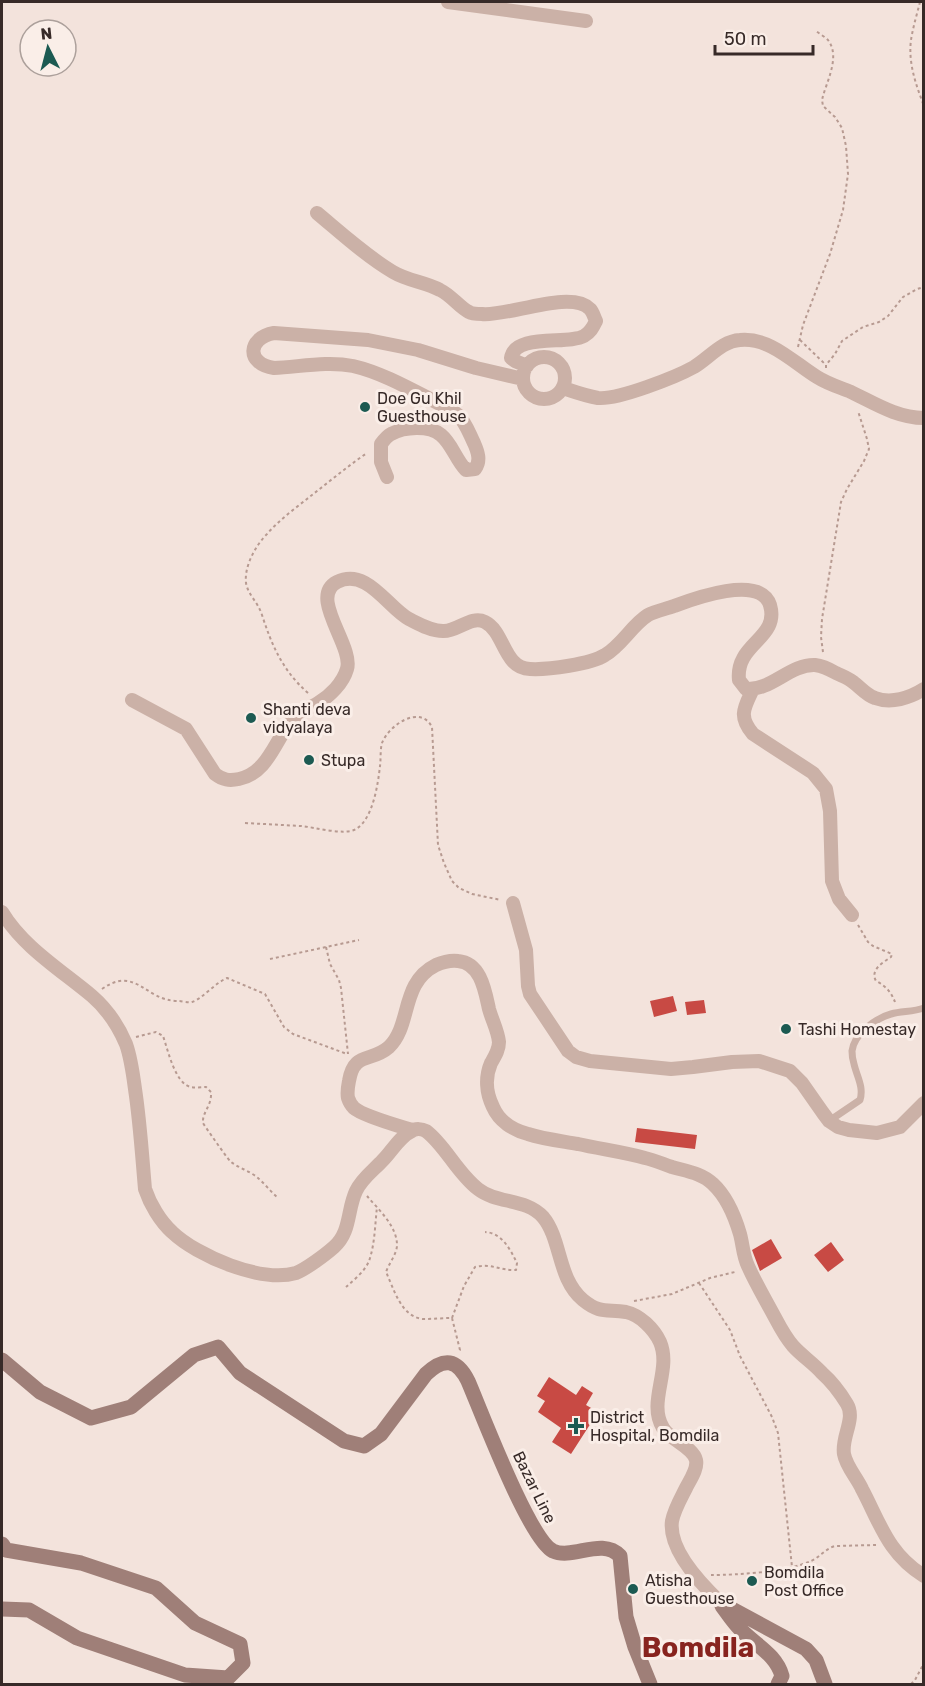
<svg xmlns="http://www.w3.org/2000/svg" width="925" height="1686" font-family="Rubik,sans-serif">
	<rect width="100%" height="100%" fill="#f3e3dc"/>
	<!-- building -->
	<path fill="#c84a44" d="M673,996L677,1011L654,1017L650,1001Z
		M704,1000L706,1013L687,1015L685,1002Z
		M637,1128L697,1135L695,1149L635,1142Z
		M771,1239L782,1258L760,1271L752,1250Z
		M831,1242L844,1260L828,1272L814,1255Z
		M549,1377L576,1395L582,1386L593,1393L586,1405L598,1412L571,1454L552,1442L561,1428L538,1412L545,1401L537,1396Z"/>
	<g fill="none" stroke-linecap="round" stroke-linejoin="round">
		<!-- path -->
		<path stroke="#b79a91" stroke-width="2" stroke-dasharray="3 3" stroke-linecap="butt" d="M920,2C917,14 913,27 911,40C908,63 916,85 924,106
			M800,340L826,365
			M798,347L803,325L830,254L843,210L848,174L846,146L842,128L835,117L823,106L822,100C826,82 841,57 828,40C825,37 820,34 816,31
			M826,368V365L835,354L842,341L863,327L879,322L888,316L903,297L917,289L924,287
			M823,652L821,637L822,619L841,502L847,489L864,461L869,449L867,439L858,411
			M308,693C283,671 272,646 262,615C258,602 248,595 246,583C244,566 256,545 267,534C280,519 297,507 312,495C330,481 348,466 367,453
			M245,823C264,824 282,825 301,826C314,827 345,836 356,829C373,819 378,784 380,766C381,759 380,750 382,743C389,725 420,704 432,727L438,845L444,863L452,881L459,888L472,894L501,900
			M858,925L868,942L873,946L892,954L891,957C882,963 870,970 876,981C886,986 891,992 895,1002
			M326,947L330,964L339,980L341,988L348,1054
			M270,959L359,940
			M102,989C136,965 145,1001 178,1001C182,1001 189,1003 192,1002C202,999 215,983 227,978L265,994L284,1027L293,1034L347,1054
			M136,1037L156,1032L163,1036C168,1050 175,1084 191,1087C196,1088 202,1087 206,1087L211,1092C212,1106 202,1112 203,1123C204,1125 227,1158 230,1161C238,1168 250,1171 258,1178C265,1184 271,1192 278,1198
			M367,1196C378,1209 397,1226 397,1245C397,1254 389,1263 386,1272C394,1289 401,1317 423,1319C433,1319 443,1318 452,1318L460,1350L458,1351
			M699,1283L730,1330L740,1356L772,1417L778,1433L792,1567
			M346,1287C354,1280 365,1271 369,1261C375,1244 375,1224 377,1207
			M634,1301L672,1294L710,1278L735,1272
			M452,1318L464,1286L475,1267C492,1263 501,1271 516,1270L517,1263C510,1249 502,1233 485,1232
			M711,1575C738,1575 787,1572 811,1561C820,1557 825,1549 835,1546L876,1545
			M911,1684L915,1680L924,1663"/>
		<!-- lane -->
		<path stroke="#cbb1a7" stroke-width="7" d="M829,1121L860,1100C864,1087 857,1077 854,1064C853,1061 852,1054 852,1051C854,1034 876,1018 891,1014C902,1011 913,1012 924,1008"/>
		<!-- street -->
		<path stroke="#cbb1a7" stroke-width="14" d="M448,2L586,21
			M317,213C341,233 366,256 393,272C408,281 425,282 440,290C451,295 460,308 469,312C472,314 479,314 482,314C507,317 571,289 590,309C593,312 594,317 596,321C593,327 591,332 584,336C568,345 515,333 511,358L515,361L527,366
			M523 378a21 21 0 1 1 42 0a21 21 0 1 1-42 0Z
			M563,388C575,392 586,396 598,398C618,400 676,377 694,367C709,358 722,341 740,340C770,337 794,363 817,377C828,384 839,387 851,392C874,403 897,418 924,418
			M387,477L381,462V444C384,440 387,436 391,434C404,427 429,425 441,435C452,444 456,460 466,470L475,469C481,461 478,452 474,443C469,433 466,423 458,415C449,408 439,404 430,399C405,386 379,372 353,366C327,361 299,367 274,368C246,364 247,338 274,333L368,340L418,350L476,368L523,379
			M753,689C744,708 738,716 753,734L813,773L826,789L830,811L832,881L839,899L852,915
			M132,700L186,729L215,774C223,780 229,781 239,779C268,773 275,740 292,720C299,711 309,709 318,703C330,696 343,683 347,669C354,646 308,597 337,582C367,567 388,608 409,619C419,624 431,631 443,631C457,632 471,615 485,622C505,632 503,668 530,669C548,670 591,664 605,655C622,645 632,625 648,615C656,611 666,609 674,606C693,599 760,574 770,605C780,639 735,643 739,680L746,689C771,691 790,664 815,665C823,666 829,669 836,673C842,676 848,678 853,682C860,687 866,695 875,698C891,704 910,698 924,689
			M513,903L526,950L528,986L530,994L568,1051L576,1057L590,1061L671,1069L693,1067L732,1062L759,1061L790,1071L802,1083L823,1113L829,1121L838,1127L849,1130L877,1133L900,1127L924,1103
			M2,912C23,947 61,970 92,996C107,1009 118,1025 126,1044C131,1058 133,1074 135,1089C140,1122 142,1155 145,1189C150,1204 160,1221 172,1232C197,1256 261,1283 296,1273C306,1269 325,1255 334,1247C351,1232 347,1210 356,1191C362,1178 374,1170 383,1160C392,1151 400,1136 412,1131C416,1128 422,1129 426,1131C445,1145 457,1173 478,1189C497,1204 526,1198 543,1217C562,1240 557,1278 583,1300C600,1314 607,1309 626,1312C640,1315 654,1329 660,1342C672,1370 647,1402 663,1428C670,1440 693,1447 696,1460C698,1469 690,1480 686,1488C681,1498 674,1510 672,1521C668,1550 702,1585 721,1603
			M412,1130C399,1126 363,1116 354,1108C352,1106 349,1101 348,1098C347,1093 348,1086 349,1081C354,1051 371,1063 389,1047C412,1025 400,983 436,965C443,962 450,960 458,961C481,963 485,991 489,1009C492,1020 498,1031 499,1042C499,1050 495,1056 491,1063C485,1077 486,1093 493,1107C499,1121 513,1130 528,1134C543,1139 561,1141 578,1144C600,1149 623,1152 645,1158C654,1160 663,1164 672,1167C686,1171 702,1173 713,1184C726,1196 735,1217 740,1234C743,1245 743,1256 748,1266C755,1282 764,1297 772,1312C778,1323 784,1336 793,1346C802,1356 813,1363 822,1373C831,1381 841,1394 847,1404C856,1419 841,1437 844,1454C846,1466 857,1478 862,1489C880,1523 888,1554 924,1576"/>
		<!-- secondary -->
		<path stroke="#9f7f78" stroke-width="15" d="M2,1360L40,1392L91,1418L131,1407L194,1355L218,1347L240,1373L344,1441L364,1446L381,1434L426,1374C444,1357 457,1359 468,1381C481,1411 529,1539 553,1551C573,1560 602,1537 620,1556L626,1617L635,1647L650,1684
			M2,1544L6,1550L81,1563L156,1588L195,1623L240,1644L243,1663L228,1678L185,1675L77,1638L29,1610L2,1609
			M721,1603L806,1649L816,1660L825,1684
			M722,1606C728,1614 733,1622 740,1629C755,1645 776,1654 782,1676L778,1684"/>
	</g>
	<!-- markers -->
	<g fill="#1c5a52" stroke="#faeee8" stroke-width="2">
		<circle cx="365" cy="407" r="6"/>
		<circle cx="251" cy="718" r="6"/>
		<circle cx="309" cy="760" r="6"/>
		<circle cx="786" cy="1029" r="6"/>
		<path d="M573 1417h6v6h6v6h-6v6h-6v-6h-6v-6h6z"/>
		<circle cx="752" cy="1581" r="6"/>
		<circle cx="633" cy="1589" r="6"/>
	</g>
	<g text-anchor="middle" stroke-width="6" stroke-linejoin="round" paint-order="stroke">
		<!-- poi labels -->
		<g font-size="16" fill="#372a28" stroke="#faeee8" text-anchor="start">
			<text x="377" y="404">Doe Gu Khil<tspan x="377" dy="18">Guesthouse</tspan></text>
			<text x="263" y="715">Shanti deva<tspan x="263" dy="18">vidyalaya</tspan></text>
			<text x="321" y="766">Stupa</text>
			<text x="798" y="1035">Tashi Homestay</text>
			<text x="590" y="1423">District<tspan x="590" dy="18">Hospital, Bomdila</tspan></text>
			<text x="764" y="1578">Bomdila<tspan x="764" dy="18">Post Office</tspan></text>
			<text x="645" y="1586">Atisha<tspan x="645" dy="18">Guesthouse</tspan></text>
		</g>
		<!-- street labels -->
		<g font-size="16" fill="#372a28" stroke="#faeee8">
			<text transform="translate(535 1487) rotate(64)" y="6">Bazar Line</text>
		</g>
		<!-- town labels -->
		<g font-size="28" font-weight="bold" fill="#88241f" stroke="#faeee8">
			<text x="698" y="1657">Bomdila</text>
		</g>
	</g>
	<!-- border -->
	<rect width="925" height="1686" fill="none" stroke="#372a28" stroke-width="6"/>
	<!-- north arrow -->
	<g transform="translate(48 48) rotate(354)"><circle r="28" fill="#faeee8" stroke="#aca09b" stroke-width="1.5"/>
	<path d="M0-4.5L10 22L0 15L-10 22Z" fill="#1c5a52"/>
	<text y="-9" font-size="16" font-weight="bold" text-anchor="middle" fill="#372a28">N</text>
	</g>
	<!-- scale -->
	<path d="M715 45v9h98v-9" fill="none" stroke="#372a28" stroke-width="3"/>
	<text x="724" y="45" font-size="18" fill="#372a28" stroke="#faeee8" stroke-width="4.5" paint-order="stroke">50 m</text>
</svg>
